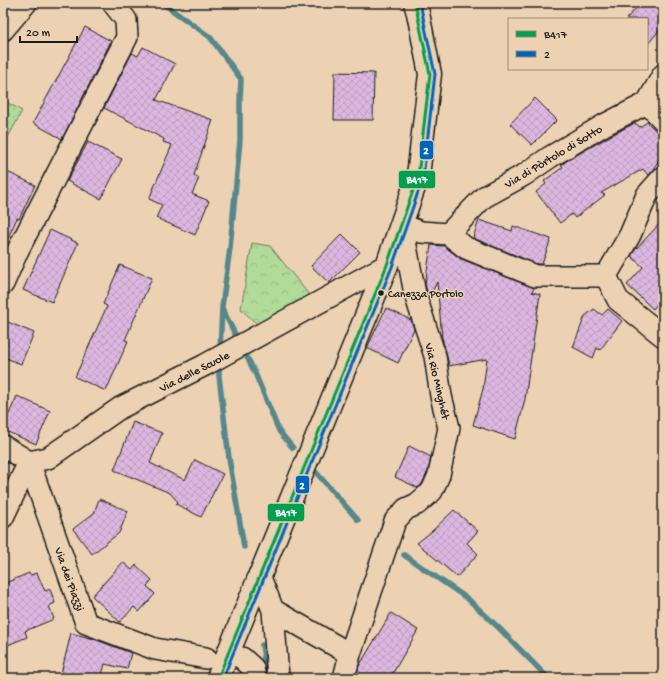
<svg xmlns="http://www.w3.org/2000/svg" width="666" height="681" font-family="'Gochi Hand',sans-serif">
	<defs>
		<pattern id="forest-crowns" width="20" height="18" patternUnits="userSpaceOnUse"><rect width="20" height="18" fill="#b1db99"/><path d="M2 6a3 3 0 1 1 6 0M12 15a3 3 0 1 1 6 0" fill="none" stroke="#98bb83"/></pattern>
		<pattern id="park-dots" width="8" height="8" patternUnits="userSpaceOnUse"><rect width="8" height="8" fill="#b1db99"/><path d="M2 2h.1M6 6h.1" fill="none" stroke="#98bb83" stroke-width="1.8" stroke-linecap="round"/></pattern>
		<pattern id="building-cross-hatch" width="8" height="8" patternUnits="userSpaceOnUse"><rect width="8" height="8" fill="#ddb7e0"/><path d="M0 0l8 8M0 8l8-8" fill="none" stroke="#bd9dc0"/></pattern>
	</defs>
	<rect width="100%" height="100%" fill="#ecd2b3"/>
	<filter id="ink" filterUnits="userSpaceOnUse"><feTurbulence type="fractalNoise" baseFrequency=".025" numOctaves="2"/><feDisplacementMap in="SourceGraphic" scale="8" xChannelSelector="R" yChannelSelector="G"/><feConvolveMatrix kernelMatrix="1 2 1 2 8 2 1 2 1" color-interpolation-filters="sRGB"/></filter>
	<g filter="url(#ink)">
		<!-- forest -->
		<path fill="url(#forest-crowns)" stroke="#667c5a" d="M252,243L270,246L310,296L258,325L241,309Z"/>
		<!-- park -->
		<path fill="url(#park-dots)" stroke="#667c5a" d="M3,100L22,111L3,147Z"/>
		<g fill="none" stroke-linecap="round" stroke-linejoin="round">
			<!-- stream -->
			<path stroke="#56878a" stroke-width="5.5" d="M162,3L210,37L241,79L240,100V140L230,248L222,307L220,352
				M222,308L239,342
				M243,349L255,373L279,431L293,448
				M219,363V376L229,458L244,547
				M314,470L358,520
				M404,555L468,599L499,628L548,678
				M262,645L267,678"/>
		</g>
		<!-- building -->
		<path fill="url(#building-cross-hatch)" stroke="#1c1c1c" d="M641,3H663V26L647,45V19H626Z
			M85,27L111,41L62,139L33,123Z
			M143,47L175,64L156,100L213,120L194,175L199,178L192,194L209,201L195,235L156,218L162,205L149,199L172,145L163,142L164,139L104,108L132,53L138,56Z
			M335,72L374,73L373,120H334Z
			M535,98L557,120L532,145L510,124Z
			M647,122L663,138L660,150L663,154L651,172L648,175L643,169L601,193L605,195L575,218L572,214L560,223L536,192L546,184L544,181L563,167L561,165L568,160L610,136L635,123L640,127Z
			M88,142L122,159L101,199L67,181Z
			M3,170L35,185L19,219L17,218L3,249Z
			M479,220L512,231L513,226L551,239L542,264H537L473,238Z
			M663,220V298L653,309L627,285L643,267L631,256L635,250Z
			M50,230L78,243L52,302L23,290Z
			M342,234L360,252L329,283L311,266Z
			M431,245L444,246L461,259L534,288L532,292L540,294L525,399L515,439L473,425L483,389L487,359L449,366L446,352L442,338L437,282L429,298L425,284Z
			M120,265L152,278L125,340L128,341L106,391L75,377L107,306L103,304Z
			M386,308L411,320L414,329L398,363L367,348Z
			M594,309L602,315L608,309L622,321L600,350L597,348L593,358L573,347L585,316Z
			M3,320L34,333L21,364L3,357Z
			M17,396L50,411L36,444L3,430V427Z
			M133,422L162,433L150,463L185,480L195,460L223,474L201,517L176,504L178,502L170,493L114,470Z
			M409,446L431,457L428,471L422,484L418,488L395,477Z
			M99,499L128,511L119,533L92,554L73,529L94,513Z
			M454,510L478,531L467,543L478,554L457,577L417,543L431,532Z
			M123,562L132,570L136,565L152,580L147,586L155,594L139,612L134,607L120,622L92,596Z
			M29,573L30,575L37,573L45,591L50,589L55,603L49,606L54,619L25,631L27,637L3,647V584Z
			M391,613L418,630L390,678H356L359,666Z
			M71,633L94,639L131,653L127,669L105,664L101,678H60Z"/>
		<g fill="none" stroke-linecap="round" stroke-linejoin="round">
			<!-- street casing -->
			<g stroke="#1c1c1c" stroke-width="24">
				<path id="street" d="M3,30L26,3
					M647,103L663,75
					M402,225L421,232L448,234L484,197L524,175L550,157L604,125L647,103L663,120
					M448,234L466,248L535,276H606L618,300L663,336
					M606,276L630,235L647,195L663,177
					M3,284L17,252L127,37L126,20L113,3
					M3,446L29,462L48,458L120,408L205,365L387,265
					M29,462L86,623L155,649L206,658
					M3,517L29,462
					M259,575L273,610L350,654
					M273,610L278,678
					M242,658L253,668L255,678
					M344,678L350,654L395,521L406,509L417,504L432,491L439,475L449,428L441,396L435,356L415,294L402,225"/>
			</g>
			<!-- secondary casing -->
			<g stroke="#1c1c1c" stroke-width="25">
				<path id="secondary" d="M218,678L387,265L418,176L430,74L418,13L415,3"/>
			</g>
			<!-- street -->
			<use href="#street" stroke="#ecd2b3" stroke-width="21"/>
			<!-- secondary -->
			<use href="#secondary" stroke="#ecd2b3" stroke-width="22"/>
			<!-- bus-1 casing -->
			<g stroke="#ecd2b3" stroke-width="6">
				<path id="bus-1" d="M218,678L387,265L418,176L430,74L415,3"/>
			</g>
			<!-- bus-2 casing -->
			<g stroke="#ecd2b3" stroke-width="6">
				<path id="bus-2" d="M223,678L392,267L423,178L435,74L420,3"/>
			</g>
			<!-- bus-1 -->
			<use href="#bus-1" stroke="#019f4e" stroke-width="3"/>
			<!-- bus-2 -->
			<use href="#bus-2" stroke="#0065bd" stroke-width="3"/>
		</g>
	</g>
	<!-- markers -->
	<circle fill="#1c1c1c" stroke="#ecd2b3" stroke-width="1.5" cx="381" cy="293" r="3.5"/>
	<g text-anchor="middle" stroke-width="3" stroke-linejoin="round" paint-order="stroke">
		<!-- bus labels -->
		<g font-size="11" fill="#1c1c1c" stroke="#ecd2b3" text-anchor="start">
			<text x="388" y="297">Canezza Portolo</text>
		</g>
		<!-- street labels -->
		<g font-size="12" fill="#1c1c1c" stroke="#ecd2b3">
			<text transform="translate(553 156) rotate(-31)" y="4">Via di Pòrtolo di Sotto</text>
			<text transform="translate(194 371) rotate(-27)" y="4">Via delle Scuole</text>
			<text transform="translate(438 381) rotate(77)" y="4">Via Rio Minghét</text>
			<text transform="translate(70 579) rotate(70)" y="4">Via dei Piazzi</text>
		</g>
	</g>
	<g stroke="#ecd2b3" stroke-width="1.5">
		<rect x="419" y="140" width="15" height="20" rx="4" fill="#0065bd"/>
		<rect x="398" y="170" width="38" height="19" rx="4" fill="#019f4e"/>
		<rect x="295" y="475" width="15" height="19" rx="4" fill="#0065bd"/>
		<rect x="267" y="503" width="38" height="19" rx="4" fill="#019f4e"/>
	</g>
	<g font-size="11" text-anchor="middle" font-weight="bold" fill="#fff">
		<text x="426" y="154">2</text>
		<text x="417" y="183">B417</text>
		<text x="302" y="489">2</text>
		<text x="286" y="516">B417</text>
	</g>
	<!-- margin -->
	<rect width="666" height="681" fill="none" stroke="#ecd2b3" stroke-width="16"/>
	<rect x="8" y="8" width="650" height="665" fill="none" stroke="#1c1c1c" stroke-width="1.5" filter="url(#ink)"/>
	<!-- legend -->
	<rect x="508" y="18" width="140" height="52" fill="#ecd2b3" stroke="#998977"/>
	<rect x="516" y="31" width="20" height="6" fill="#019f4e" stroke="#998977"/>
	<text x="544" y="38" font-size="12" fill="#1c1c1c">B417</text>
	<rect x="516" y="51" width="20" height="6" fill="#0065bd" stroke="#998977"/>
	<text x="544" y="58" font-size="12" fill="#1c1c1c">2</text>
	<!-- scale -->
	<path d="M20 36v6h57v-6" fill="none" stroke="#1c1c1c" stroke-width="2"/>
	<text x="26" y="36" font-size="12" fill="#1c1c1c" stroke="#ecd2b3" stroke-width="3" paint-order="stroke">20 m</text>
</svg>
